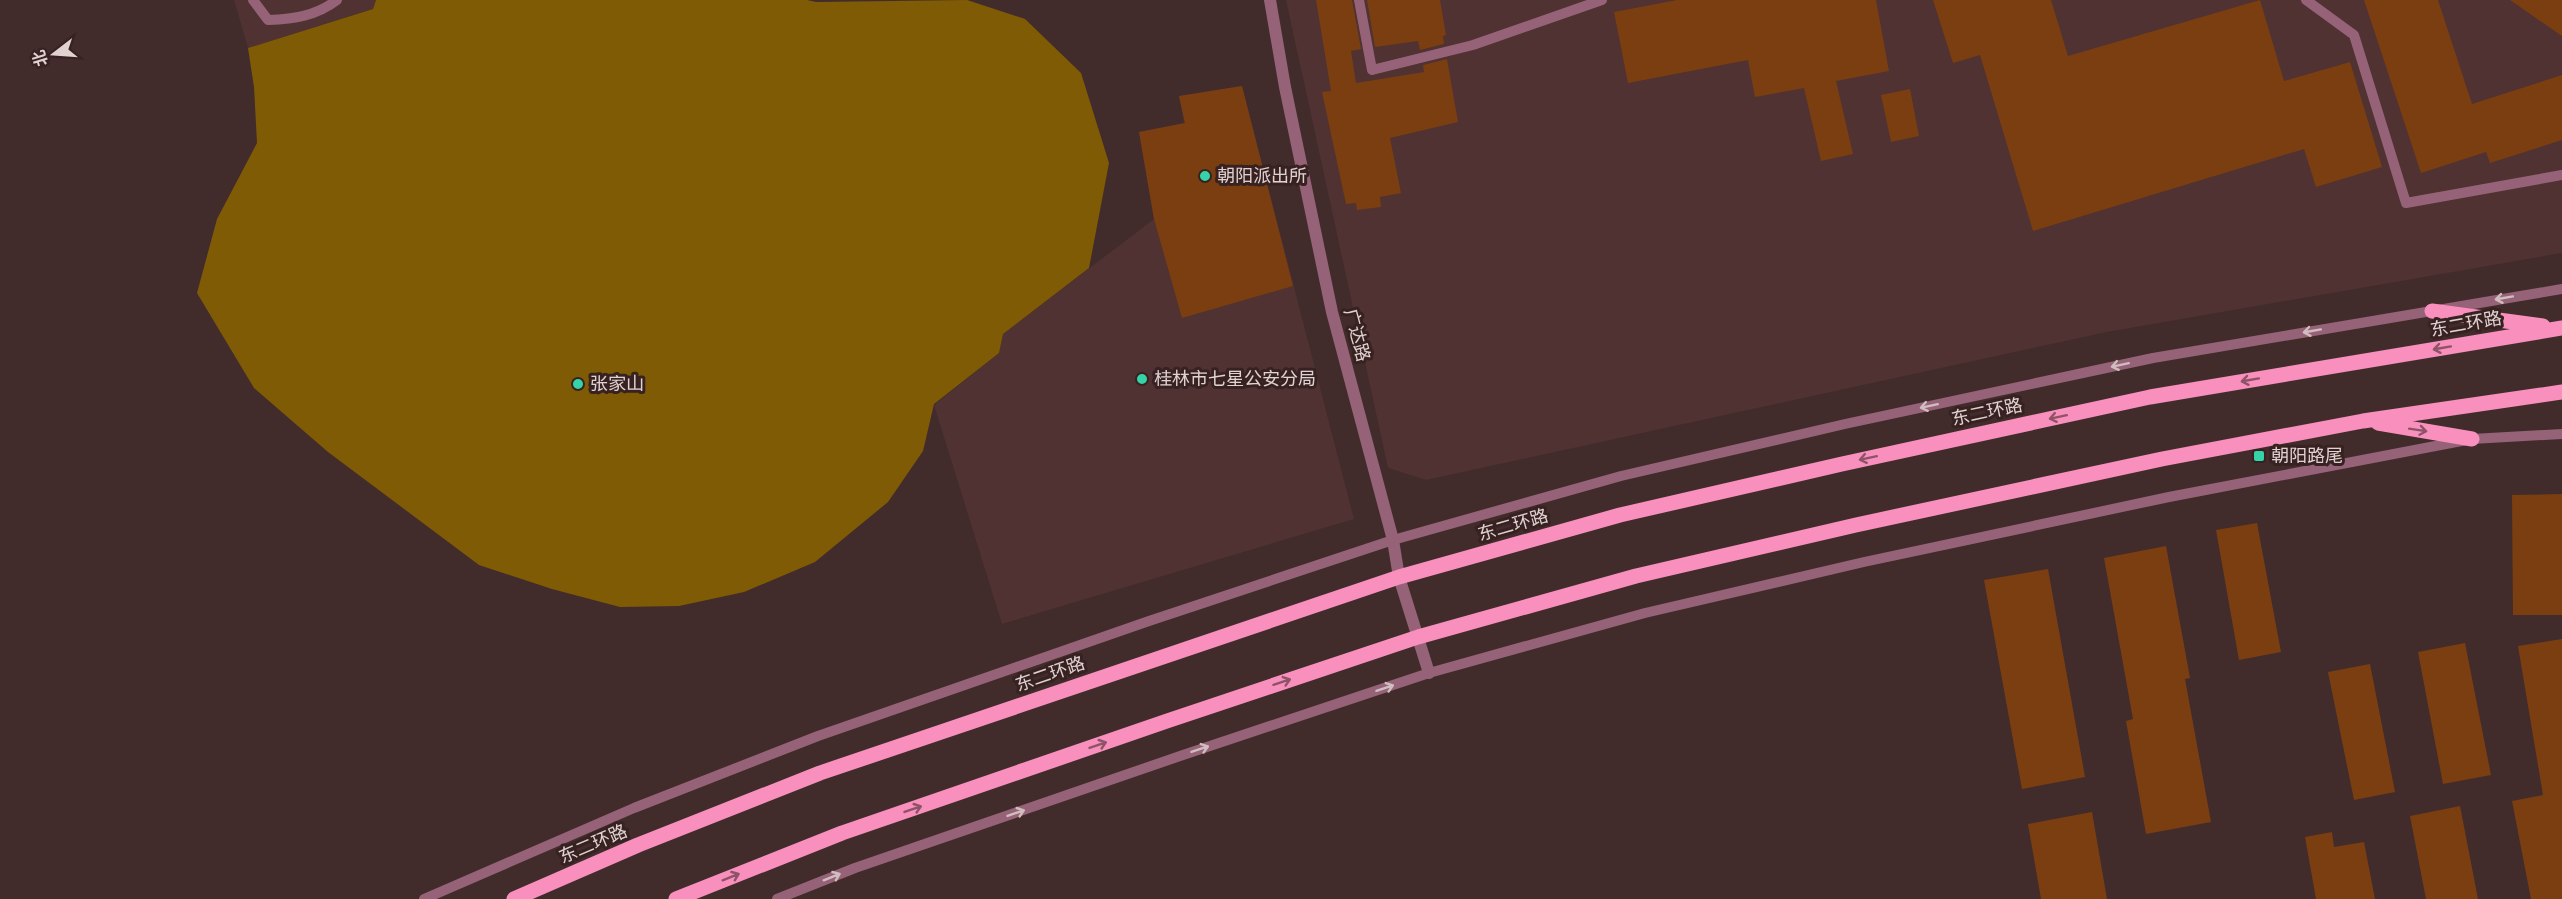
<svg xmlns="http://www.w3.org/2000/svg" width="2562" height="899" font-family="'Crimson Pro','Noto Sans SC',serif">
	<rect width="100%" height="100%" fill="#412c2b"/>
	<!-- built -->
	<path fill="#4f3231" d="M234,0H376L373,9L248,48Z
		M1286,0H2562V253L2107,332L1426,480L1388,468Z
		M1242,86L1354,519L1002,624L934,405L999,353L1003,334L1154,219L1139,132L1184,123L1179,96Z"/>
	<!-- forest -->
	<path fill="#805b05" d="M376,0H807L816,2L967,0L1025,19L1081,73L1109,163L1089,268L1003,334L999,353L934,404L923,451L888,502L815,562L744,592L679,606L620,607L552,589L479,565L328,452L254,388L197,293L217,219L257,143L254,87L248,48L373,9Z"/>
	<!-- building -->
	<path fill="#7b3e11" d="M1316,0H1352L1361,49L1351,51L1356,83L1424,72L1423,65L1447,59L1458,122L1390,138L1401,193L1380,197L1381,207L1357,210L1356,203L1346,204L1322,92L1331,91Z
		M1367,0H1440L1446,35L1443,36L1444,44L1420,50L1418,41L1375,47Z
		M1677,0H1876L1889,71L1836,81L1853,154L1821,161L1804,88L1755,97L1748,60L1628,83L1614,12Z
		M1933,0H2051L2068,56L2260,0L2284,81L2350,62L2382,167L2316,187L2304,149L2033,231L1980,55L1953,63Z
		M2364,0H2438L2472,104L2562,75V140L2490,163L2486,152L2421,173Z
		M2510,0H2562V36Z
		M1242,86L1293,286L1182,318L1154,219L1139,132L1185,123L1179,96Z
		M1910,89L1919,136L1891,142L1881,95Z
		M2562,494V615H2513L2512,495Z
		M2257,523L2281,652L2239,660L2216,530Z
		M2166,546L2190,678L2185,679L2211,822L2146,834L2126,721L2133,719L2104,558Z
		M2048,569L2085,777L2022,789L1984,580Z
		M2562,639V899H2531L2512,801L2543,795L2518,646Z
		M2465,643L2491,775L2443,784L2418,652Z
		M2370,664L2395,792L2354,800L2328,672Z
		M2460,806L2478,899H2426L2410,816Z
		M2092,812L2107,899H2041L2028,824Z
		M2332,832L2334,847L2364,842L2375,899H2316L2305,837Z"/>
	<g fill="none" stroke-linecap="round" stroke-linejoin="round">
		<!-- service -->
		<path stroke="#966278" stroke-width="10" d="M253,0L268,20C294,19 316,16 337,0
			M1359,0L1372,70L1473,45L1602,0
			M2306,0L2354,35L2406,203L2562,175
			M424,899L634,808L818,736L1149,621L1393,540L1621,476L1845,424L2153,358L2562,289
			M777,899L855,868L1183,755L1429,673L1645,613L1864,562L2169,497L2472,439L2562,434"/>
		<!-- tertiary -->
		<path stroke="#966278" stroke-width="12" d="M1270,0L1285,87L1332,312L1393,540L1399,577L1429,673"/>
		<!-- primary -->
		<path stroke="#f88fbd" stroke-width="15" d="M2432,311L2543,326
			M2378,423L2472,439
			M514,899L638,845L820,773L1399,577L1620,515L1842,464L2150,397L2562,328
			M676,899L842,833L1167,721L1418,637L1636,576L1856,525L2162,459L2363,421L2562,392"/>
	</g>
	<!-- one-way arrows -->
	<defs><path id="oneway-shaft" d="M-6 0H5M1.5-3L5.5 0L1.5 3" fill="none" stroke-width="1.6" stroke-linecap="round" stroke-linejoin="round" transform="scale(1.5)"/></defs>
	<g stroke="#d1bcbf">
		<use href="#oneway-shaft" transform="translate(2504 298) rotate(170)"/>
		<use href="#oneway-shaft" transform="translate(2312 331) rotate(170)"/>
		<use href="#oneway-shaft" transform="translate(2120 365) rotate(168)"/>
		<use href="#oneway-shaft" transform="translate(1929 406) rotate(168)"/>
		<use href="#oneway-shaft" transform="translate(1385 688) rotate(-18)"/>
		<use href="#oneway-shaft" transform="translate(1200 749) rotate(-18)"/>
		<use href="#oneway-shaft" transform="translate(1016 813) rotate(-19)"/>
		<use href="#oneway-shaft" transform="translate(832 877) rotate(-22)"/>
	</g>
	<g stroke="#8e5367">
		<use href="#oneway-shaft" transform="translate(2442 348) rotate(170)"/>
		<use href="#oneway-shaft" transform="translate(2250 380) rotate(170)"/>
		<use href="#oneway-shaft" transform="translate(2058 417) rotate(168)"/>
		<use href="#oneway-shaft" transform="translate(2418 430) rotate(9)"/>
		<use href="#oneway-shaft" transform="translate(1868 458) rotate(168)"/>
		<use href="#oneway-shaft" transform="translate(1282 682) rotate(-18)"/>
		<use href="#oneway-shaft" transform="translate(1098 745) rotate(-19)"/>
		<use href="#oneway-shaft" transform="translate(913 809) rotate(-19)"/>
		<use href="#oneway-shaft" transform="translate(731 877) rotate(-22)"/>
	</g>
	<!-- markers -->
	<g fill="#34d4a8" stroke="#372221" stroke-width="2">
		<circle cx="1205" cy="176" r="6"/>
		<circle cx="1142" cy="379" r="6"/>
		<circle cx="578" cy="384" r="6"/>
		<rect x="2253" y="450" width="12" height="12" rx="3"/>
	</g>
	<g text-anchor="middle" stroke-width="6" stroke-linejoin="round" paint-order="stroke">
		<!-- poi labels -->
		<g font-size="18" fill="#e0d2d1" stroke="#372221" text-anchor="start">
			<text x="1217" y="182">朝阳派出所</text>
			<text x="1154" y="385">桂林市七星公安分局</text>
			<text x="590" y="390">张家山</text>
			<text x="2271" y="462">朝阳路尾</text>
		</g>
		<!-- street labels -->
		<g font-size="18" fill="#e0d2d1" stroke="#372221">
			<text transform="translate(2466 324) rotate(-10)" y="6">东二环路</text>
			<text transform="translate(1357 335) rotate(75)" y="6">广达路</text>
			<text transform="translate(1987 412) rotate(-12)" y="6">东二环路</text>
			<text transform="translate(1513 525) rotate(-16)" y="6">东二环路</text>
			<text transform="translate(1050 674) rotate(-19)" y="6">东二环路</text>
			<text transform="translate(593 844) rotate(-23)" y="6">东二环路</text>
		</g>
	</g>
	<!-- north arrow -->
	<g transform="translate(54 54) rotate(253)" stroke="#372221" stroke-width="4.5" paint-order="stroke">
	<path d="M0-4.5L10 22L0 15L-10 22Z" fill="#e0d2d1"/>
	<text y="-9" font-size="16" font-weight="bold" text-anchor="middle" fill="#e0d2d1">北</text>
	</g>
</svg>
